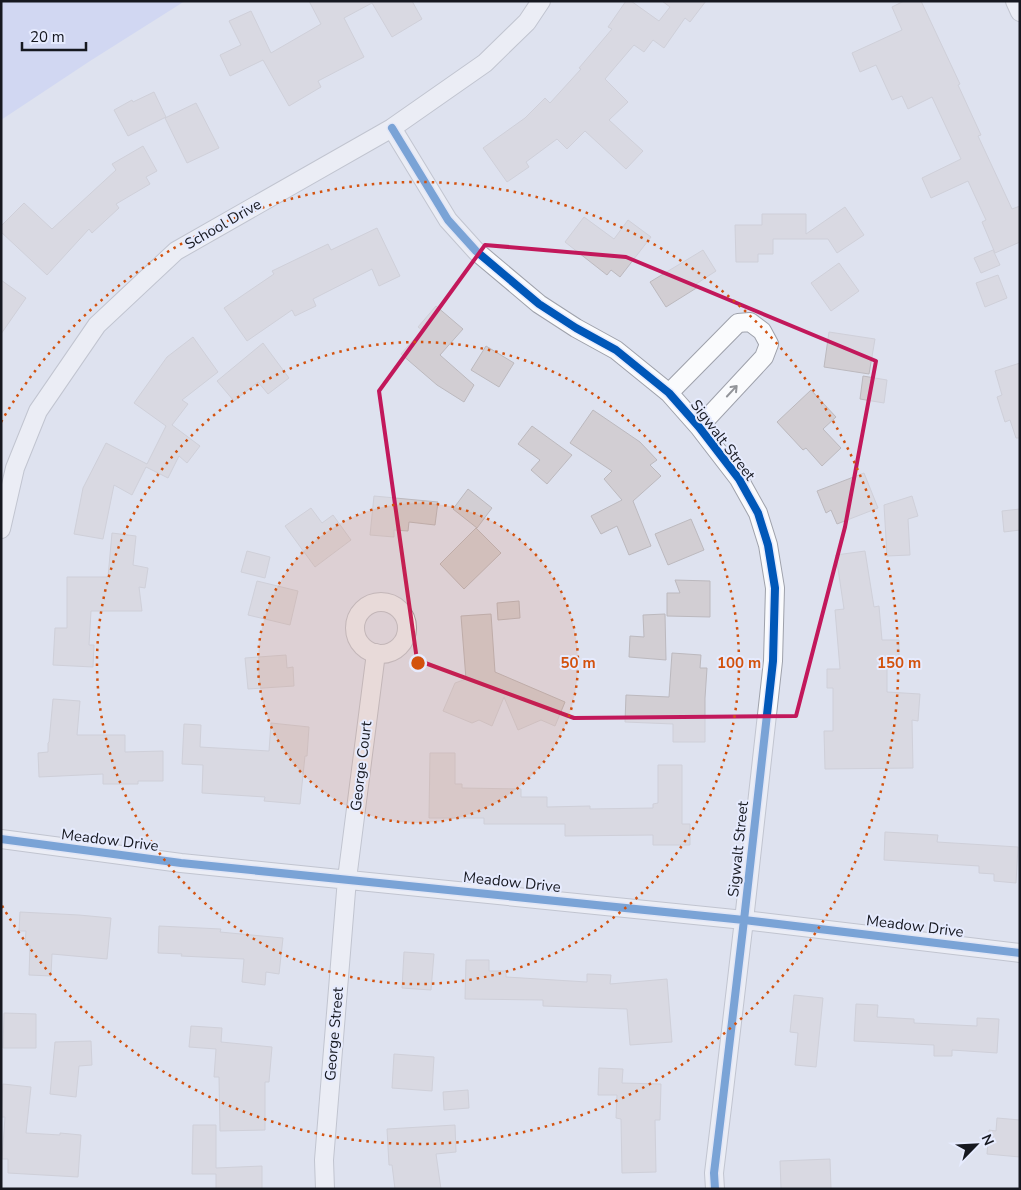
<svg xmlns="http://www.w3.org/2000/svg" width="1021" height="1190" font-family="'Nunito Sans',sans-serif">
	<rect width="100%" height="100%" fill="#dee2ef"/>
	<!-- green -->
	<path fill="#c1cbf6" d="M1,1H185L90,61L1,120Z"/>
	<!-- building -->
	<path fill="#d2ced3" stroke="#bcb9be" d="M309,1H412L422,19L392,37L372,3L344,18L364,57L318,81L321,87L289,106L263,60L230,76L220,55L241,45L229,21L251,11L271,53L321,24Z
		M626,1H631L659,21L670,7L662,1H706L690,22L685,18L664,48L653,40L644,52L634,45L605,79L628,102L609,120L643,151L626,169L585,131L567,149L557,139L526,162L529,167L507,182L483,148L525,118L545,98L550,103L581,69L579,68L612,29L608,27Z
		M904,1H921L960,84L958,85L981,135L978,136L1012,209L1020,206V242L995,253L982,222L986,220L968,181L931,198L922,178L961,159L932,97L908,109L902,96L892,100L876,65L860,72L852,53L902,30L892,7Z
		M154,92L166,117L128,136L114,110L132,100L133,102Z
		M196,103L219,148L187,163L165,118Z
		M143,146L157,171L146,177L150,184L116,204L119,208L92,233L89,229L47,275L1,232V226L24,203L52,229L116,170L112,164Z
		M845,207L864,235L837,253L828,239H773V254H758V262H736L735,225H762V214H806V234Z
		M584,217L614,239L628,220L651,237L620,277L611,270L607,275L565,242Z
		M377,228L400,276L379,286L372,269L313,299L316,306L295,316L292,310L247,341L224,308L274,274L272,271L328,244L331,250Z
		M703,250L716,271L696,284L698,287L666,307L650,282Z
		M993,250L1000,265L981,273L974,258Z
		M839,263L859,291L831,311L811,283Z
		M998,275L1007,298L985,307L976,283Z
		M1,280L26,298L1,334Z
		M436,306L463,329L440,355L474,385L464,402L437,385L401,354L422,330L418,327Z
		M829,332L875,339L869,374L824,367Z
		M193,337L218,372L182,400L188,404L172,425L200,446L187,463L179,456L168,478L146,467L132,495L114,485L103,539L74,534L83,488L106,443L147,464L166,426L134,403L167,357Z
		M263,343L289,378L268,394L258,382L234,401L217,381Z
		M486,346L514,363L499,387L471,370Z
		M1020,363V438H1016L1010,420L1005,422L997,397L1002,395L995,371Z
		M863,376L887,380L884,403L860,399Z
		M811,390L836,417L823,429L841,448L822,466L806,448L803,450L777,422Z
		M593,410L640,442L657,460L650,465L661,476L633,501L651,546L629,555L617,526L601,534L591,516L622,500L604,479L612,471L570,443Z
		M532,426L572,455L547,484L531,470L540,460L518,444Z
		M864,473L878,508L837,524L831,510L826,513L817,491Z
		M468,489L492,508L477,528L453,509Z
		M374,496L438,502L435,525L409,522L408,531L394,530V537L370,535Z
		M912,496L918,516L908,519L910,555L887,556L884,505Z
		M311,508L322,523L333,515L351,540L315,567L285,526Z
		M1020,509V530L1004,532L1002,511Z
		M691,519L704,550L668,565L655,534Z
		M476,528L501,553L464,589L440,564Z
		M112,533L136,536L133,565L148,568L145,588L139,587L142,611H91L89,645H94L93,667L53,665L55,628H67V577H108Z
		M247,551L270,557L265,578L241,572Z
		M865,551L874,607L879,606L882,640H899V659L887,658V692L920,694L918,721L912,720L913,768L825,769L824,731H833V688H827V669H840L835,610L844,609L836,555Z
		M675,580L710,581V617L667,616V593H680Z
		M257,581L298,591L290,625L248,615Z
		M519,601L520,618L498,620L497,603Z
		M491,614L495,672L565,702L555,726L541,720L518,730L504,697L492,726L479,720L472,723L443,711L455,683L466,679L461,616Z
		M665,614L666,660L629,657L630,636L644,637L643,615Z
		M672,653L701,655L700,668H707L705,698V742H673V724L625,722L626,695L669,697Z
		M286,655L287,668L293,667L294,686L248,689L245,658Z
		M53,699L80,701L77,735H125V752L163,751V781H138V784H103V774L39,777L38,753L48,752V743L49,742Z
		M271,723L309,727L307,756H305L300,804L264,801L265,797L202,793L203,765L182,764L184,724L201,725L200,747L269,751Z
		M430,753H455V784H462V788L521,789V797H547V807L590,806V809L653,808V804L658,803V765H682V824H690V845H653V835L565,836V824H484V818H429Z
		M885,832L938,835L937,842L1018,847L1016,883L994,881V874L979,873V866L884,860Z
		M20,912L79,915L111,918L107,959L52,954L51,976L29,975L30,945H25L26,931H19Z
		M159,926L221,929L220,932L283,938L279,974L266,972L265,985L242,982L244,959L181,956L182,954L158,953Z
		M404,952L434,954L431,990L402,988Z
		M466,960H489V971H506V977L587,982V974L611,975L610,984L667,979L672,1042L630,1045L627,1009L543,1006V1000L465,999Z
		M794,995L823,998L816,1067L795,1065L798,1033L790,1032Z
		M856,1004L878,1005L877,1017L914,1019V1023L977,1026V1018L999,1019L997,1053L952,1050V1056H934V1045L854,1041Z
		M4,1013L36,1014V1048H3Z
		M191,1026L222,1028L221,1042L272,1047L269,1082H265V1130L220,1131L219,1077H214L216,1049L189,1047Z
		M91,1041L92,1065L79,1066L76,1097L50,1094L55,1042Z
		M394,1054L434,1057L432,1091L392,1088Z
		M599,1068L623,1069L622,1083L661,1084L660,1120H655L656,1172L622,1173L621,1119L616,1118L617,1095H598Z
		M3,1084L31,1087L26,1133L60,1135V1133L81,1135L78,1177L8,1173V1159H2L5,1117H1Z
		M468,1090L469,1108L444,1110L443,1092Z
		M997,1118L1020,1120V1157L987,1154L989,1130L996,1131Z
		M193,1125H216V1168L262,1166V1189H216V1174H192Z
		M455,1125L456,1152L436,1154L441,1189H395L392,1165H389L387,1129Z
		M830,1159L831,1189H781L780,1161Z"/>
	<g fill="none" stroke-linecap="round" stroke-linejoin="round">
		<!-- minor casing -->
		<g stroke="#9ea1ab" stroke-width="20">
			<path id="minor" d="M1015,1L1020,12
				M392,128L448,220L476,251L539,304L576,328L616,350L669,393L699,427L739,479L758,513L768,545L775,588L773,661L744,920L722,1107L714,1173L715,1189
				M669,393L738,323L750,322L762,331L769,344L764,357L699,427
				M1,529L15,468L38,411L97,325L176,251L392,128L485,63L527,22L541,1
				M355 628a26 26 0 1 1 52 0a26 26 0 1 1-52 0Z
				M1,839L181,863L744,920L1020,953
				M325,1189L324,1160L347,879L376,653"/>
		</g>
		<!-- minor -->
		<use href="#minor" stroke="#fafbfd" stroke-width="18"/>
		<!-- cycleway casing -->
		<g stroke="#e6ebfe" stroke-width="11">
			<path id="cycleway" d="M392,128L448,220L476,251L539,304L576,328L616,350L669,393L699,427L739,479L758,513L768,545L775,588L773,661L744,920L722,1107L714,1173L715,1189
				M1,839L181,863L744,920L1020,953"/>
		</g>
		<!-- cycleway -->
		<use href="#cycleway" stroke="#0057b8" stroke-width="8"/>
	</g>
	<!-- one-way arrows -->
	<defs><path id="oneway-shaft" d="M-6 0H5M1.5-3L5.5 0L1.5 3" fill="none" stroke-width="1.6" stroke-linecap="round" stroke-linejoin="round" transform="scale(1.25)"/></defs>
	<use stroke="#93959a" href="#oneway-shaft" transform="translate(732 391) rotate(-47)"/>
	<!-- marked area -->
	<path d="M0 0H1021V1190H0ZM485,245L626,257L876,361L845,527L796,716L574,718L417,660L379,391Z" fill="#dee2ef" fill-opacity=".55" fill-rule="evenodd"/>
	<path fill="none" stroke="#c2185b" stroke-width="4" stroke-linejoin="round" d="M485,245L626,257L876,361L845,527L796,716L574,718L417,660L379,391Z"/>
	<!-- distance rings -->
	<circle cx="418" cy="663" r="160" fill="#d3520e" fill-opacity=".12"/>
	<g fill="none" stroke="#d3520e" stroke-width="2.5" stroke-dasharray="2.5 5">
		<circle cx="418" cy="663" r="160"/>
		<circle cx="418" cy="663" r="321"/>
		<path d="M1 422A481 481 0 1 1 1 904"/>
	</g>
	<g text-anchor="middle" stroke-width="4" stroke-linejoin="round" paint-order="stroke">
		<!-- street labels -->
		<g font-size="15" fill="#161820" stroke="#e6ebfe">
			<text transform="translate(223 224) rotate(-30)" y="5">School Drive</text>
			<text transform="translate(723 440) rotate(53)" y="5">Sigwalt Street</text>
			<text transform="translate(361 766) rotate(-83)" y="5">George Court</text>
			<text transform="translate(110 840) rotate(7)" y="5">Meadow Drive</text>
			<text transform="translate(738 849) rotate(-84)" y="5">Sigwalt Street</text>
			<text transform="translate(512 882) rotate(6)" y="5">Meadow Drive</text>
			<text transform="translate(915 926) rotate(7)" y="5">Meadow Drive</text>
			<text transform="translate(334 1034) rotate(-85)" y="5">George Street</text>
		</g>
	</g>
	<circle cx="418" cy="663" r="8" fill="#d3520e" stroke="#e6ebfe" stroke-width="2.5"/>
	<g font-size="15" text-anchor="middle" font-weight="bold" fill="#d3520e" stroke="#e6ebfe" stroke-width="4" stroke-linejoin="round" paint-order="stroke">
		<text x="578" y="668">50 m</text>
		<text x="739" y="668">100 m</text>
		<text x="899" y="668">150 m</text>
	</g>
	<!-- border -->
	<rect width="1021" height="1190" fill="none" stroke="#161820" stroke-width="5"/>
	<!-- north arrow -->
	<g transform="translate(976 1145) rotate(66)" stroke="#e6ebfe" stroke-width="4" paint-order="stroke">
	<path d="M0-4L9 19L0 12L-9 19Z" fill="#161820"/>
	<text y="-8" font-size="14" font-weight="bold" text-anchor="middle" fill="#161820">N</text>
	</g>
	<!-- scale -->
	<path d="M22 42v8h64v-8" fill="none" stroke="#161820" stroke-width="2.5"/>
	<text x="30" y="42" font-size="15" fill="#161820" stroke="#e6ebfe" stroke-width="4" paint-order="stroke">20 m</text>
</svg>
